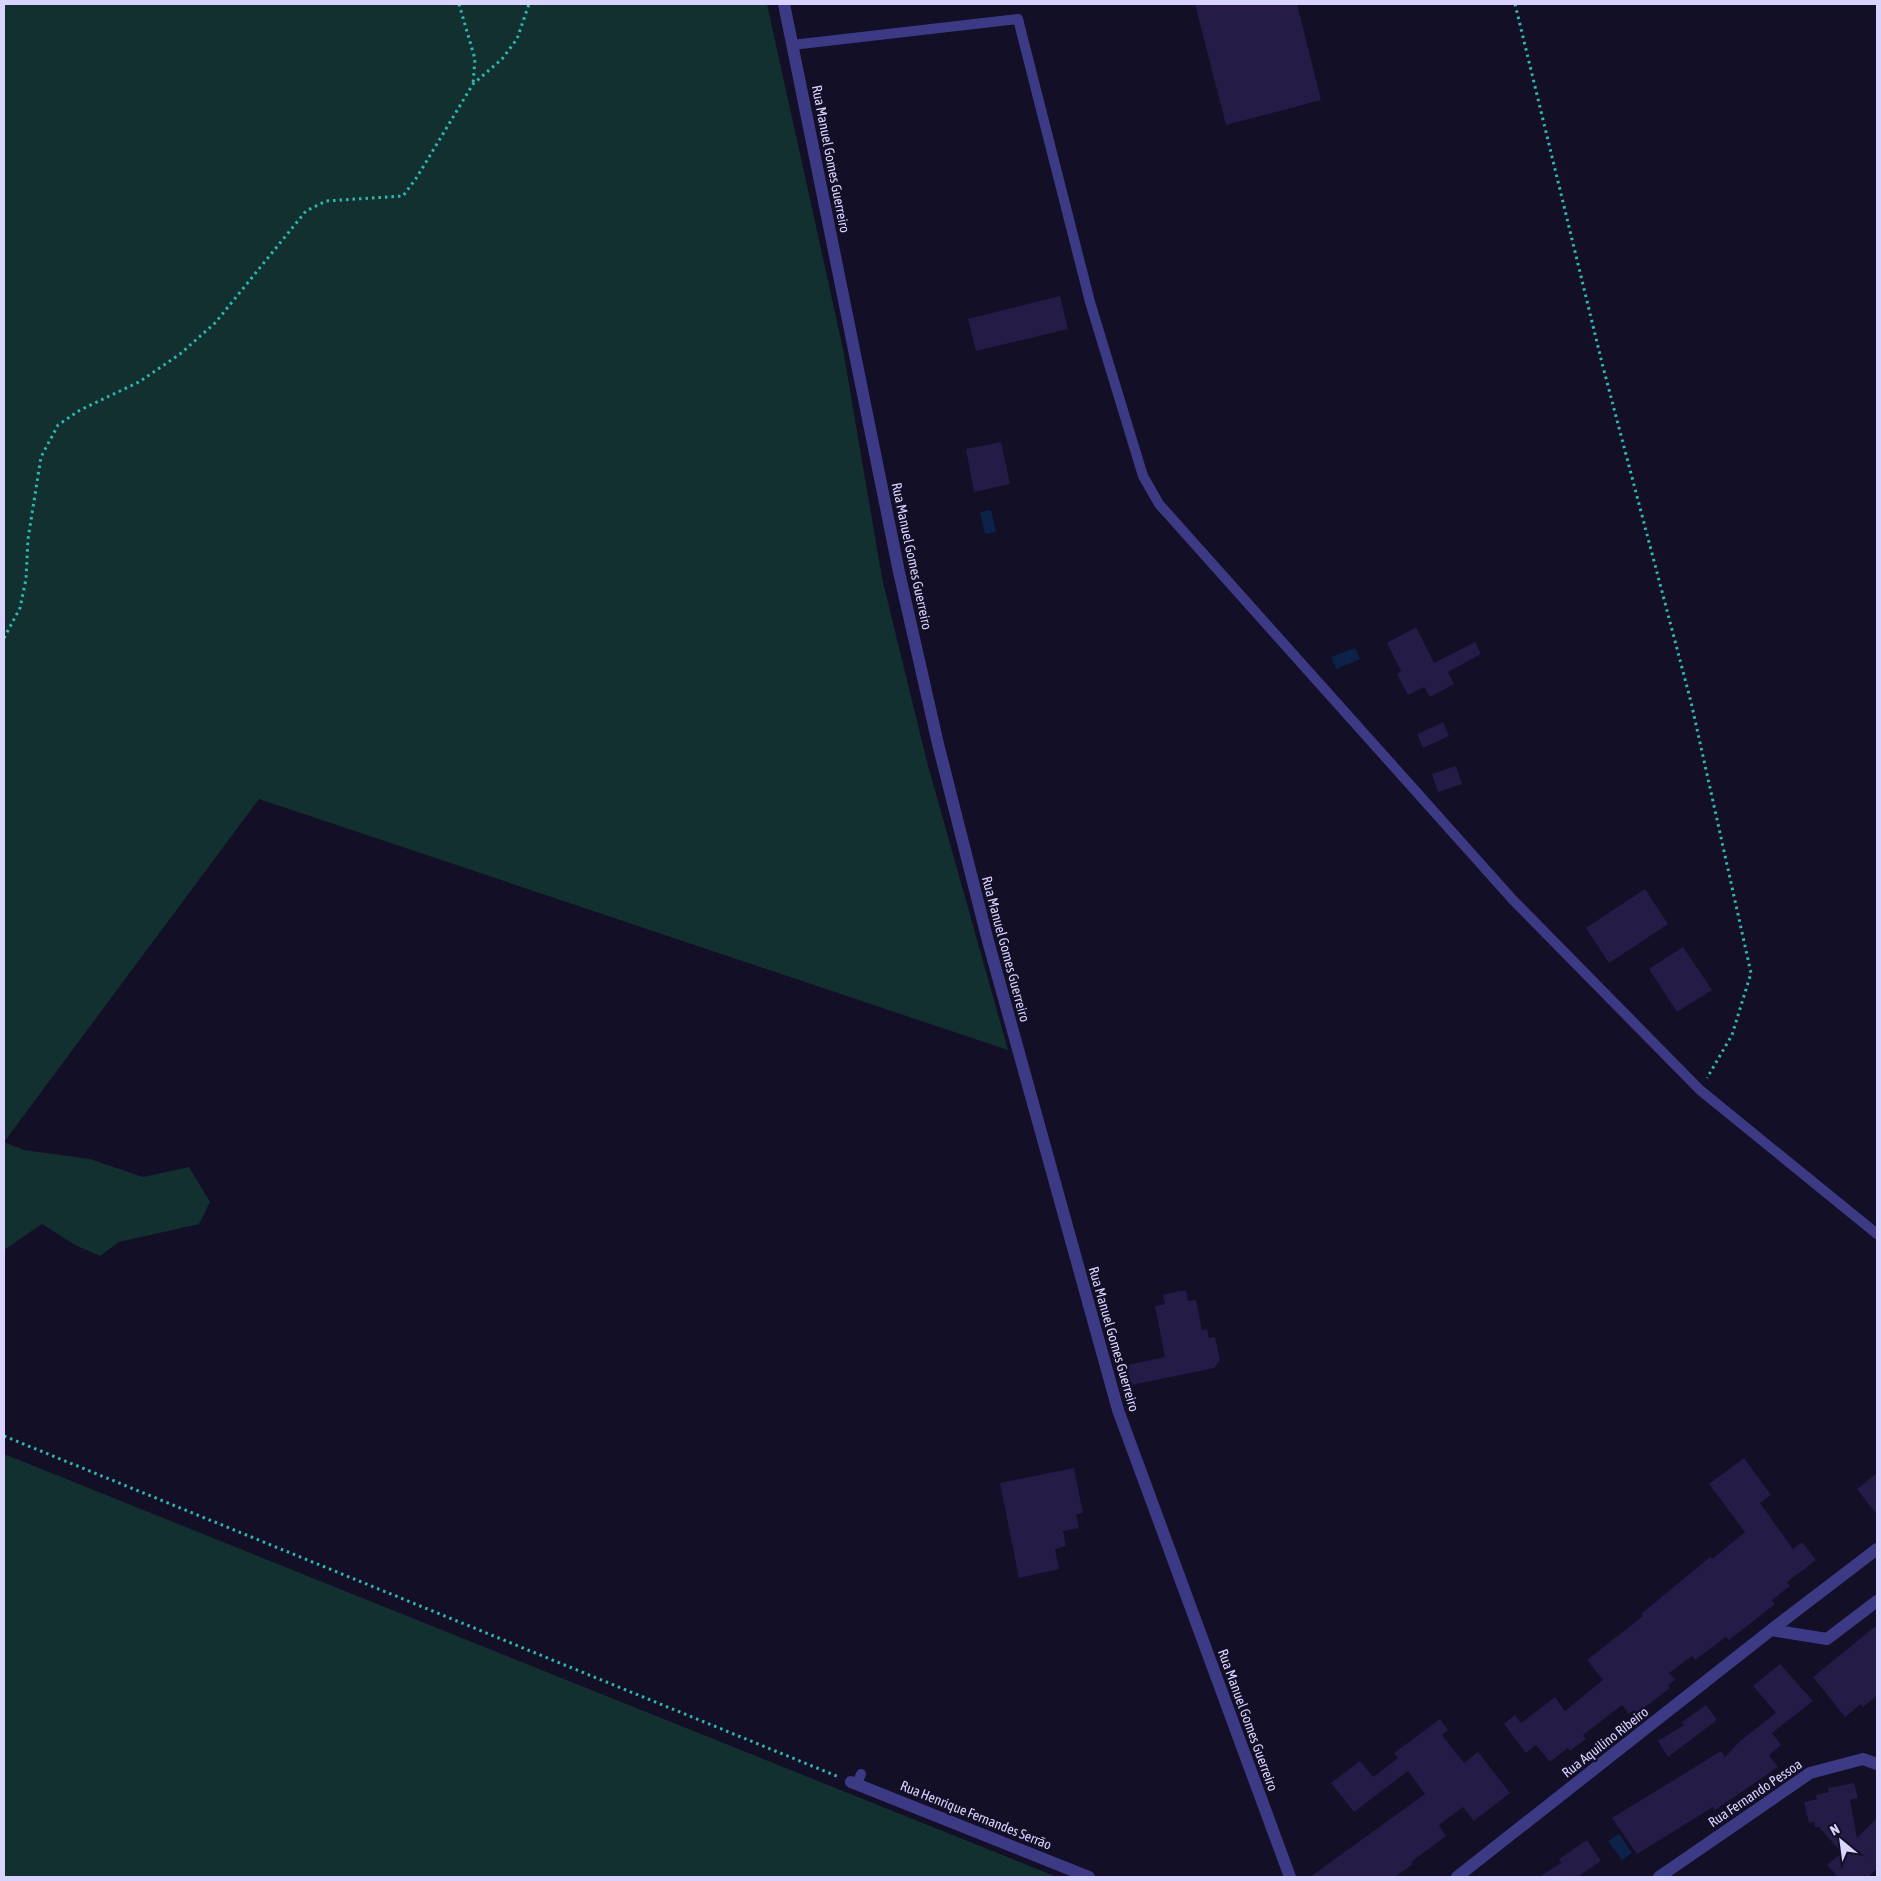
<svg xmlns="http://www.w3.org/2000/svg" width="1881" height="1881" font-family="'Asap Condensed',sans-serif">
	<rect width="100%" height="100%" fill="#130f26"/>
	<!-- green -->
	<path fill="#12302f" d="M4,4H767L843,349L882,578L927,762L1008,1050L259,799L4,1142Z
		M4,1142L24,1150L90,1159L143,1177L189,1167L210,1202L199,1224L119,1242L100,1256L75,1245L42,1224L4,1250Z
		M4,1454L1057,1877H4Z"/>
	<!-- water -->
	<path fill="#0c2248" d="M991,510L996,532L985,534L980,512Z
		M1355,648L1360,659L1336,669L1331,657Z
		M1619,1834L1632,1853L1622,1860L1608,1841Z"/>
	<!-- building -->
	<path fill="#241b47" d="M1195,4H1297L1321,100L1226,125Z
		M1060,296L1068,329L976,351L968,319Z
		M1001,442L1010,484L974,492L966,449Z
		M1416,627L1434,663L1475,642L1481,654L1448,672L1454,684L1430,697L1424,687L1408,695L1397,674L1401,671L1387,643Z
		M1443,722L1449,736L1423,748L1417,734Z
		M1456,766L1462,784L1438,792L1432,774Z
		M1645,889L1668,924L1609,963L1586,928Z
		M1683,947L1712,990L1677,1012L1649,969Z
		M1179,1291H1186L1188,1301L1196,1300L1202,1330L1207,1329L1209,1338L1215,1337L1220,1360L1214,1368L1122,1387L1118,1367L1165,1357L1155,1306L1165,1304L1163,1295Z
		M1744,1458L1771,1495L1760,1503L1793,1549L1802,1542L1816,1560L1787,1582L1790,1586L1772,1600L1775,1604L1729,1640L1726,1637L1695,1660L1692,1656L1669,1673L1675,1680L1668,1685L1670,1688L1637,1713L1634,1710L1629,1714L1622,1705L1583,1735L1586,1739L1570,1751L1568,1748L1550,1762L1536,1745L1526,1753L1504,1724L1515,1715L1521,1723L1555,1697L1565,1711L1603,1680L1587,1660L1643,1616L1641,1614L1710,1557L1712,1559L1745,1532L1709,1484Z
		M1074,1468L1083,1513L1076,1514L1079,1528L1063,1531L1066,1546L1055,1549L1059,1569L1019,1578L1000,1483Z
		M1877,1473V1515L1857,1489Z
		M1877,1625V1696L1863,1707L1861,1704L1845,1717L1813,1677Z
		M1780,1664L1813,1701L1772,1733L1781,1745L1769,1755L1778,1767L1715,1810L1713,1807L1637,1854L1612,1818L1721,1751L1725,1757L1740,1741L1776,1713L1753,1686Z
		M1706,1705L1717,1720L1668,1757L1658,1741L1684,1725L1682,1722Z
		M1440,1719L1448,1730L1442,1735L1464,1763L1478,1752L1510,1793L1474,1821L1463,1807L1439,1825L1446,1836L1411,1862L1413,1864L1395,1877H1310L1425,1794L1408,1771L1354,1812L1331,1783L1360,1761L1373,1777L1398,1758L1394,1753Z
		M1854,1783L1858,1798L1850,1800L1857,1838L1877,1818V1869L1868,1877H1838L1827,1865L1842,1853L1819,1827H1815L1814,1822L1809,1823L1804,1802L1817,1799L1816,1795L1829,1792L1828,1788Z
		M1587,1840L1601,1861L1577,1877H1539L1561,1863L1559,1859Z"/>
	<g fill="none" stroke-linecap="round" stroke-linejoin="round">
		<!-- path -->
		<path stroke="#2fb8b0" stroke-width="3" stroke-dasharray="2.5 4" stroke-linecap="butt" d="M459,4L475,59L473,84
			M1515,4L1602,363L1691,702L1751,973L1732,1035L1707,1078
			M4,638L20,608L26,579L28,539L41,457L58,425L80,410L139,382L180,354L215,323L306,211L326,201L403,196L417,177L473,84L502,59L517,39L529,4
			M4,1436L839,1777"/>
		<!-- lane -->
		<path stroke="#3d3a85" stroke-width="10" d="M792,45L1018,19L1090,302L1143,476L1159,504L1513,900L1700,1090L1877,1234
			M857,1784L861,1774"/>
		<!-- street -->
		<path stroke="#3d3a85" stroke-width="12" d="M784,4L899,572L938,744L988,941L1118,1410L1290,1877
			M1771,1630L1827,1639L1877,1601
			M851,1782L1089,1877
			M1457,1877L1771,1630L1877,1549
			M1659,1877L1810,1773L1863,1759L1877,1764"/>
	</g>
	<g text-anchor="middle" stroke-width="4.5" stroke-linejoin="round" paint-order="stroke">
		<!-- street labels -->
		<g font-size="14" fill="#d9d4ff" stroke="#130f26">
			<text transform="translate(831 159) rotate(79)" y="5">Rua Manuel Gomes Guerreiro</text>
			<text transform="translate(912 556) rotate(78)" y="5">Rua Manuel Gomes Guerreiro</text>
			<text transform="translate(1006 949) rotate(75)" y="5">Rua Manuel Gomes Guerreiro</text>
			<text transform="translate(1114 1339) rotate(74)" y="5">Rua Manuel Gomes Guerreiro</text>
			<text transform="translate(1248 1720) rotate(70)" y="5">Rua Manuel Gomes Guerreiro</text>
			<text transform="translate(1605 1742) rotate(-38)" y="5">Rua Aquilino Ribeiro</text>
			<text transform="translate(1755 1793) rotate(-34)" y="5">Rua Fernando Pessoa</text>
			<text transform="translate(976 1815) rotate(22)" y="5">Rua Henrique Fernandes Serrão</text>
		</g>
	</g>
	<!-- border -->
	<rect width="1881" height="1881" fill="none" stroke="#d9d4ff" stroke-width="10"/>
	<!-- north arrow -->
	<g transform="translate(1841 1841) rotate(331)" stroke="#130f26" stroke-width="4" paint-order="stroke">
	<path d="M0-4L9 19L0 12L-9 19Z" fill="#d9d4ff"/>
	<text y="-8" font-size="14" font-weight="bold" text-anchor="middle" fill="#d9d4ff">N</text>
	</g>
</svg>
